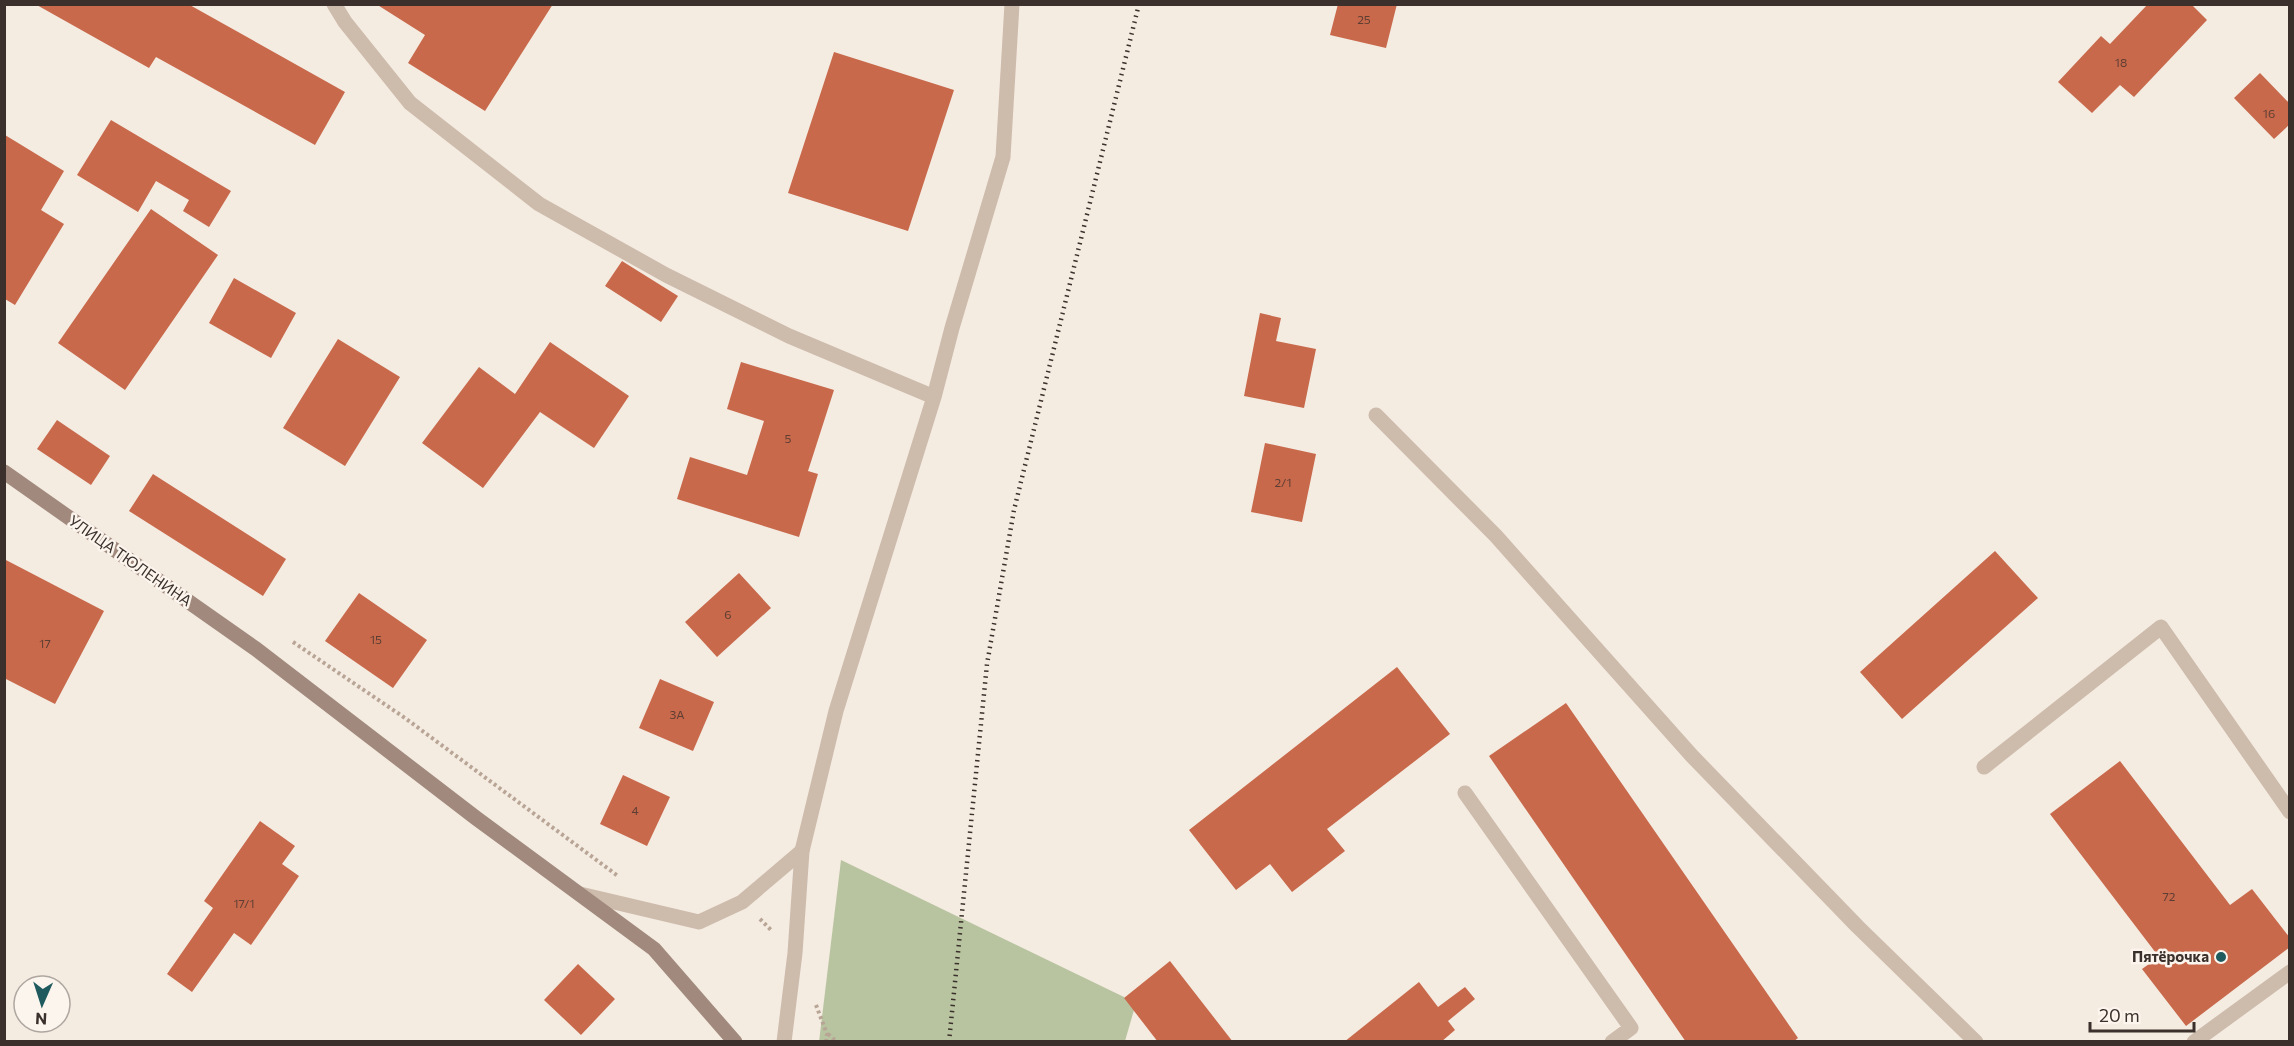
<svg xmlns="http://www.w3.org/2000/svg" width="2294" height="1046" font-family="Commissioner,sans-serif">
	<rect width="100%" height="100%" fill="#f4ebe1"/>
	<!-- green -->
	<path fill="#b8c4a0" d="M841,860L1124,997L1134,1010L1125,1041L819,1042Z"/>
	<!-- building -->
	<path fill="#c8694b" d="M35,4H188L345,92L315,145L156,57L149,68Z
		M376,4H553L485,111L408,63L425,35Z
		M1338,4H1397L1386,48L1330,35Z
		M2148,4H2191L2207,20L2134,97L2120,85L2092,113L2058,82L2101,36L2110,44Z
		M834,52L954,90L908,231L788,193Z
		M2260,73L2290,104V124L2274,139L2234,98Z
		M111,120L231,191L209,227L183,211L189,200L156,181L138,212L77,175Z
		M5,135L64,171L41,210L64,224L15,305L5,299Z
		M151,209L218,255L125,390L58,343Z
		M622,261L678,296L661,322L605,286Z
		M234,278L296,313L271,358L209,323Z
		M1260,313L1281,318L1276,341L1316,349L1304,408L1244,396Z
		M338,339L400,377L345,466L283,428Z
		M550,342L629,396L594,448L540,412L483,488L422,443L479,367L515,394Z
		M741,362L834,390L808,471L818,474L799,537L677,499L690,457L747,475L764,421L727,409Z
		M57,420L110,456L91,485L37,449Z
		M1265,443L1316,454L1302,522L1251,512Z
		M153,474L286,559L263,596L129,511Z
		M1995,551L2038,598L1902,719L1860,672Z
		M4,559L104,611L55,704L4,678Z
		M739,573L771,608L717,657L685,622Z
		M359,593L427,640L393,688L325,641Z
		M1397,667L1450,734L1327,829L1345,851L1292,892L1270,864L1236,890L1189,830Z
		M660,679L714,702L693,751L639,728Z
		M1566,703L1798,1038L1793,1042H1686L1489,756Z
		M2120,761L2230,905L2252,889L2290,938V947L2186,1026L2142,969L2159,957L2050,814Z
		M623,775L670,797L647,846L600,824Z
		M260,821L295,846L282,864L299,876L251,945L234,933L192,992L167,974L213,908L204,901Z
		M1170,961L1233,1042H1158L1124,998Z
		M578,964L615,999L581,1035L544,1000Z
		M1419,982L1438,1007L1465,987L1475,999L1448,1021L1455,1030L1441,1042H1344Z"/>
	<g fill="none" stroke-linecap="round" stroke-linejoin="round">
		<!-- path -->
		<path stroke="#b9a596" stroke-width="4" stroke-dasharray="3 3" stroke-linecap="butt" d="M293,642L405,718L618,876
			M760,919L772,931
			M816,1005L827,1034L826,1042
			M828,1034L837,1042"/>
		<!-- lane -->
		<path stroke="#cdbbac" stroke-width="15" d="M334,4L345,22L410,103L539,204L666,275L789,336L934,397
			M1984,767L2161,627L2290,812
			M1465,793L1631,1028L1612,1042
			M784,1042L795,953L802,851L836,711L934,397L952,328L1003,157L1012,4
			M2194,1042L2290,972"/>
		<!-- street -->
		<path stroke="#cdbbac" stroke-width="15" d="M1376,415L1496,536L1692,756L1858,927L1976,1042
			M580,894L699,922L742,902L802,851"/>
		<!-- secondary -->
		<path stroke="#a18a7d" stroke-width="15" d="M4,472L256,649L476,818L654,949L735,1042"/>
		<!-- rail -->
		<path stroke="#3b302b" stroke-width="4.5" stroke-dasharray="1.5 4.5" stroke-linecap="butt" d="M949,1042L987,664L1014,510L1139,4"/>
	</g>
	<!-- markers -->
	<circle fill="#1f5a5e" stroke="#fbf5ee" stroke-width="2" cx="2221" cy="957" r="6"/>
	<g text-anchor="middle" stroke-width="5" stroke-linejoin="round" paint-order="stroke">
		<!-- number labels -->
		<g font-size="12" fill="#5e3e33">
			<text x="1364" y="24">25</text>
			<text x="2121" y="67">18</text>
			<text x="2269" y="118">16</text>
			<text x="788" y="443">5</text>
			<text x="1283" y="487">2/1</text>
			<text x="728" y="619">6</text>
			<text x="376" y="644">15</text>
			<text x="45" y="648">17</text>
			<text x="677" y="719">3А</text>
			<text x="635" y="815">4</text>
			<text x="2169" y="901">72</text>
			<text x="244" y="908">17/1</text>
		</g>
		<!-- street labels -->
		<g font-size="15" fill="#3b302b" stroke="#fbf5ee">
			<text transform="translate(130 561) rotate(35)" y="5">УЛИЦА ТЮЛЕНИНА</text>
		</g>
		<!-- poi labels -->
		<g font-size="15" font-weight="bold" fill="#3b302b" stroke="#fbf5ee" text-anchor="end">
			<text x="2209" y="962">Пятёрочка</text>
		</g>
	</g>
	<!-- border -->
	<rect width="2294" height="1046" fill="none" stroke="#3b302b" stroke-width="12"/>
	<!-- north arrow -->
	<g transform="translate(42 1004) rotate(183)"><circle r="28" fill="#fbf5ee" stroke="#aea6a0" stroke-width="1.5"/>
	<path d="M0-4.5L10 22L0 15L-10 22Z" fill="#1f5a5e"/>
	<text y="-9" font-size="16" font-weight="bold" text-anchor="middle" fill="#3b302b">N</text>
	</g>
	<!-- scale -->
	<path d="M2090 1022v9h104v-9" fill="none" stroke="#3b302b" stroke-width="3"/>
	<text x="2099" y="1022" font-size="18" fill="#3b302b" stroke="#fbf5ee" stroke-width="4.5" paint-order="stroke">20 m</text>
</svg>
